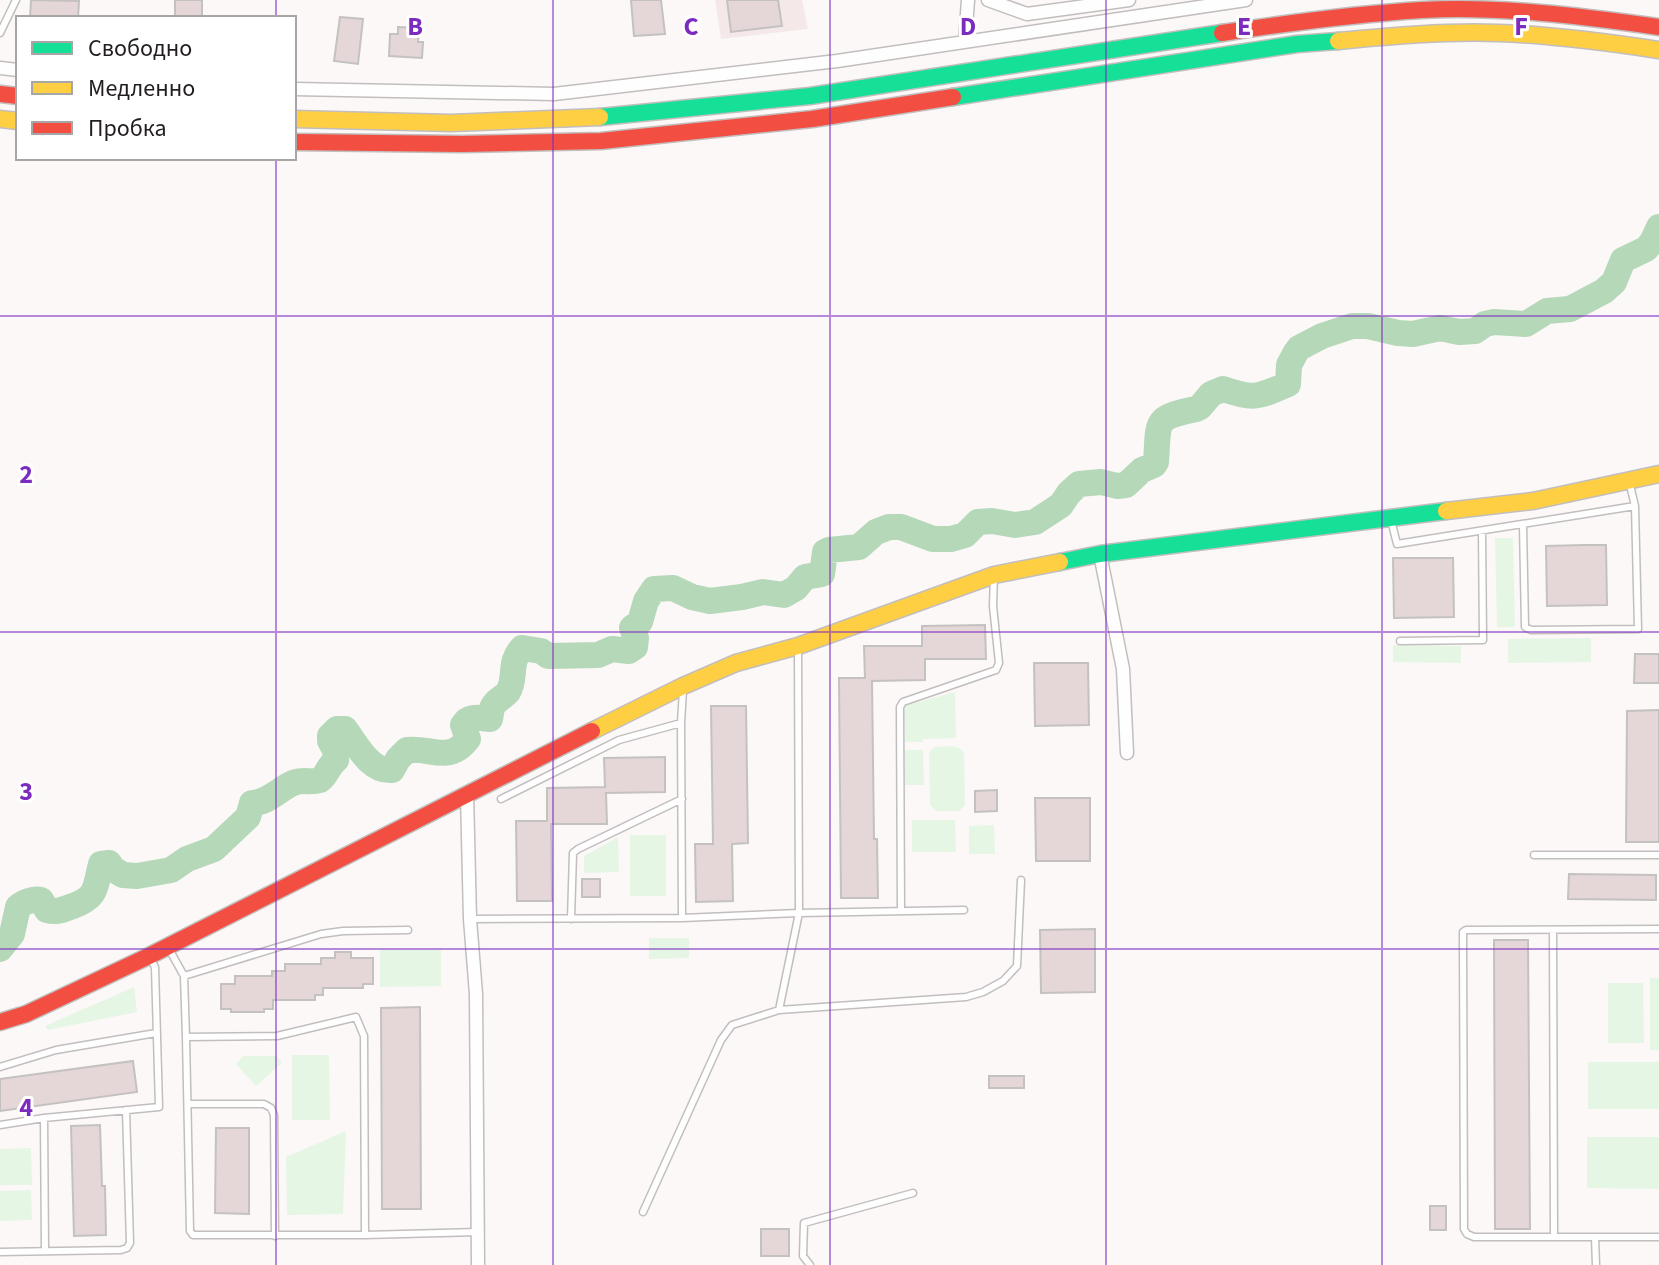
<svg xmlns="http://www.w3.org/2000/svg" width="1659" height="1265" font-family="'Source Sans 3',sans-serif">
	<rect width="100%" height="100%" fill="#fcf8f8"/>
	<!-- built -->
	<path fill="#f4e8e9" d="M715,0H802L808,29L721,39Z"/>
	<!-- green -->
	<path fill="#e5f6e5" d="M1495,538H1513L1515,627H1497Z
		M1591,638V662L1508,663V639Z
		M1393,645L1461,646V663L1393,662Z
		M955,692L956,738L923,739V742H905L904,706Z
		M935,747C945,747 960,743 964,754L965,805L959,811H936L930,805L929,754L931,750Z
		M905,750H923L924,785H905Z
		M912,820H955L956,852H912Z
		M994,825L995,854H969V826Z
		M630,835H666V896H630Z
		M618,837L619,872L584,873V856Z
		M649,938H689V958L649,959Z
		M380,950H441V986L380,987Z
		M1650,978H1659V1050H1650Z
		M1608,983H1643L1644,1043H1608Z
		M134,987L137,1012L48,1030L45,1026Z
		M292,1055H329L330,1120H292Z
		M243,1056H277L282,1063L256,1086L236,1064Z
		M1588,1062H1659V1109H1588Z
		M346,1131L343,1214L287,1215L286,1157Z
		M1587,1137H1659V1189L1587,1188Z
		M31,1148L32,1185H0V1149Z
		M31,1190L32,1220L0,1221V1191Z"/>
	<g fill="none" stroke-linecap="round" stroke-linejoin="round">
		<!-- river -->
		<path stroke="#b5d8b8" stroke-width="26" d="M0,949L12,934L18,907C23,902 35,898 41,900L47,910C58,913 63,909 73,906C98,897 95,887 101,864L109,863L113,869L123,875L137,876L171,870L187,859L214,849L248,817L252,803C268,803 279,789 293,783C302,779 311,783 320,780C326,777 328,766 336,760L335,750L330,741V736L337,729H345C357,745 370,772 392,770L398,759L407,750C431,747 449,764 468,739L463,725C469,715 480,718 490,719C491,714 491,710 493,706C496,700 504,697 508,692C517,677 508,663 522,648L541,651L548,656L598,655L612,649L629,651L635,647L636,638L632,628L640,622L646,601L654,589L673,588L692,597L710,601L742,597L763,592L784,595L796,588L805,577L822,574L825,552L829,550L859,547L876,532L889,527H901L933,539H951L965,535L978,522L992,521L1015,525L1035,522L1061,505L1069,493L1079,484L1101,482L1117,486L1126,485L1142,470L1154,465L1156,462C1159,420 1153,418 1196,409L1200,407L1211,394L1223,389C1255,400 1258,397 1288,384L1289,365L1296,352L1299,348L1322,336L1352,326H1368L1398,333L1413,334L1440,328L1459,332L1475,331L1485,324L1494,322L1526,324L1547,311L1570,309L1604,291L1614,282L1623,260L1646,249L1652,242L1659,227"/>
	</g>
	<!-- building -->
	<path fill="#e5d6d8" stroke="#c4c1c1" stroke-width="2" d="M31,0L79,1L78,18H30Z
		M175,0H202V18H175Z
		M631,0H661L665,34L634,36Z
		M727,0H778L782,26L731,32Z
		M340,17L363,19L358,64L334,61Z
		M398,27L419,28L418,42H423L422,58L389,56L390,34H398Z
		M1584,545H1606L1607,605L1547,606L1546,546Z
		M1393,558H1453L1454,617L1394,618Z
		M985,625L986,659H925V680L872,681L874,839H877L878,898H841L839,678H865L864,646H922V626Z
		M1635,654H1659V683H1634Z
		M1034,663H1088L1089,725L1035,726Z
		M711,706H746L748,843L732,844L733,901L696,902L695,844H713Z
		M1659,710V842H1626L1627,711Z
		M665,757V792L606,793L607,824H551L552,901H517L516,821H547V788L605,787L604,758Z
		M997,790V811L975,812V791Z
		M1035,798H1090V861H1036Z
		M1569,874L1656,875V900L1568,899Z
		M582,879H600V897H582Z
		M1095,929V992L1041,993L1040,930Z
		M1494,940H1528L1530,1229H1495Z
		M335,952H351V958H373V984H363V988H323V995H315V1000H273V1009H264V1012H231V1009H221V984H235V976H272V971H285V964H321V958H335Z
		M420,1007L421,1209H382L381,1008Z
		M133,1061L137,1092L0,1111V1079Z
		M989,1076H1024V1088H989Z
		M100,1125L102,1186H105L106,1235L74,1236L71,1126Z
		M216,1128H249V1214L215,1213Z
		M1430,1206H1446V1230H1430Z
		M761,1229H789V1256H761Z"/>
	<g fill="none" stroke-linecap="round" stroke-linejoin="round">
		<!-- lane casing -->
		<g stroke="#c2bebe" stroke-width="9">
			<path id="lane" d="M0,33L16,0
				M1391,520L1397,544L1635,506
				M1523,525L1525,627L1531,630L1638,629L1635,506L1629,481
				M1400,641L1483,640L1482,531
				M501,799L619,740L681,723
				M1534,855H1659
				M901,911L900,707L903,702L996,670L999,663L993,606L994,575
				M682,918L681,723L683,690
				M470,919L682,918L799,913L964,910
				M571,919L573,853L578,849L682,799
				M1659,929L1466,930L1463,932V936L1464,1229L1467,1234L1474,1237H1659
				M1553,930L1554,1237
				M169,949L184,976L186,1037L277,1036L356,1017L364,1036L365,1235L478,1232
				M184,976L321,934L343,931L408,930
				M779,1010L799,913L798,648
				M186,1037L190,1231L193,1235H365
				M0,1067L56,1050L156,1033
				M188,1104H264L271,1108L274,1115L275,1236
				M44,1118L45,1251
				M0,1125L44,1118L159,1107L155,967L149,956
				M643,1212L721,1040L732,1025L779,1010L966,997L983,992L1003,981L1017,966L1021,880
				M1595,1237L1596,1265
				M0,1252L121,1250L127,1248L130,1243L126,1110
				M810,1265L803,1256L804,1223L913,1193"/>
		</g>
		<!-- street casing -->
		<g stroke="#c2bebe" stroke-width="15">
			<path id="street" d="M988,0L1027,14L1129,0
				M965,41L968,0
				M0,68L18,70
				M294,89L554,94L837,61L1246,0
				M1100,554L1123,669L1127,753
				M467,794L470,919L476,994L478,1265"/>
		</g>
		<!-- fast casing -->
		<g stroke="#c2bebe" stroke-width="19">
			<path id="fast" d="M953,97L1297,44L1338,41
				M600,117L810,96L1222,33
				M1060,562L1100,554L1446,511"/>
		</g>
		<!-- slow casing -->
		<g stroke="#c2bebe" stroke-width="19">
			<path id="slow" d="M1338,41C1391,36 1445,31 1499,33C1553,35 1606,42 1659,50
				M0,119L18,121
				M294,119L451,123L600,117
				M1446,511L1533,501L1659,474
				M592,731L683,686L736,663L798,646L994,575L1060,562"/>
		</g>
		<!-- jam casing -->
		<g stroke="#c2bebe" stroke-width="19">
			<path id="jam" d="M1222,33C1288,23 1355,14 1422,10C1501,6 1581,16 1659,27
				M0,94L18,96
				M294,142L462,144L601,141L812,119L953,97
				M0,1022L26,1014L149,956L592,731"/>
		</g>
		<!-- lane -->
		<use href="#lane" stroke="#fffefe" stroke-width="6"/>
		<!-- street -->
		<use href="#street" stroke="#fffefe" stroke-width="12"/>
		<!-- fast -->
		<use href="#fast" stroke="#16e098" stroke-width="16"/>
		<!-- slow -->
		<use href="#slow" stroke="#ffcf43" stroke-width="16"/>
		<!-- jam -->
		<use href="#jam" stroke="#f24e42" stroke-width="16"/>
	</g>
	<!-- grid -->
	<path fill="none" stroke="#7b2cbf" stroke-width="2" stroke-opacity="0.55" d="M276,0V18M553,0V1265M830,0V1265M1106,0V1265M1382,0V1265M276,158V1265M0,316H1659M0,632H1659M0,949H1659"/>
	<g font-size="26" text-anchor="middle" font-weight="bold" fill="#7b2cbf" stroke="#fff" stroke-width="6" stroke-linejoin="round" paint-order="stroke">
		<text x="415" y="35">B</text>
		<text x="691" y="35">C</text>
		<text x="968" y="35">D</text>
		<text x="1244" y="35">E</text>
		<text x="1521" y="35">F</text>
		<text x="26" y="483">2</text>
		<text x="26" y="800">3</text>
		<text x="26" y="1116">4</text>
	</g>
	<!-- legend -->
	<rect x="16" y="16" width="280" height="144" fill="#ffffff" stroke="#a7a5a5" stroke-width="2"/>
	<rect x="32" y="42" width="40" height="12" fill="#16e098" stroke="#a7a5a5" stroke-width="2"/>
	<text x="88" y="56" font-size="24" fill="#221e1f">Свободно</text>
	<rect x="32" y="82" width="40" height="12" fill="#ffcf43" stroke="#a7a5a5" stroke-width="2"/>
	<text x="88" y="96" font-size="24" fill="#221e1f">Медленно</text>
	<rect x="32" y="122" width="40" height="12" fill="#f24e42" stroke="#a7a5a5" stroke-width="2"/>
	<text x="88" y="136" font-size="24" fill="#221e1f">Пробка</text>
</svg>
